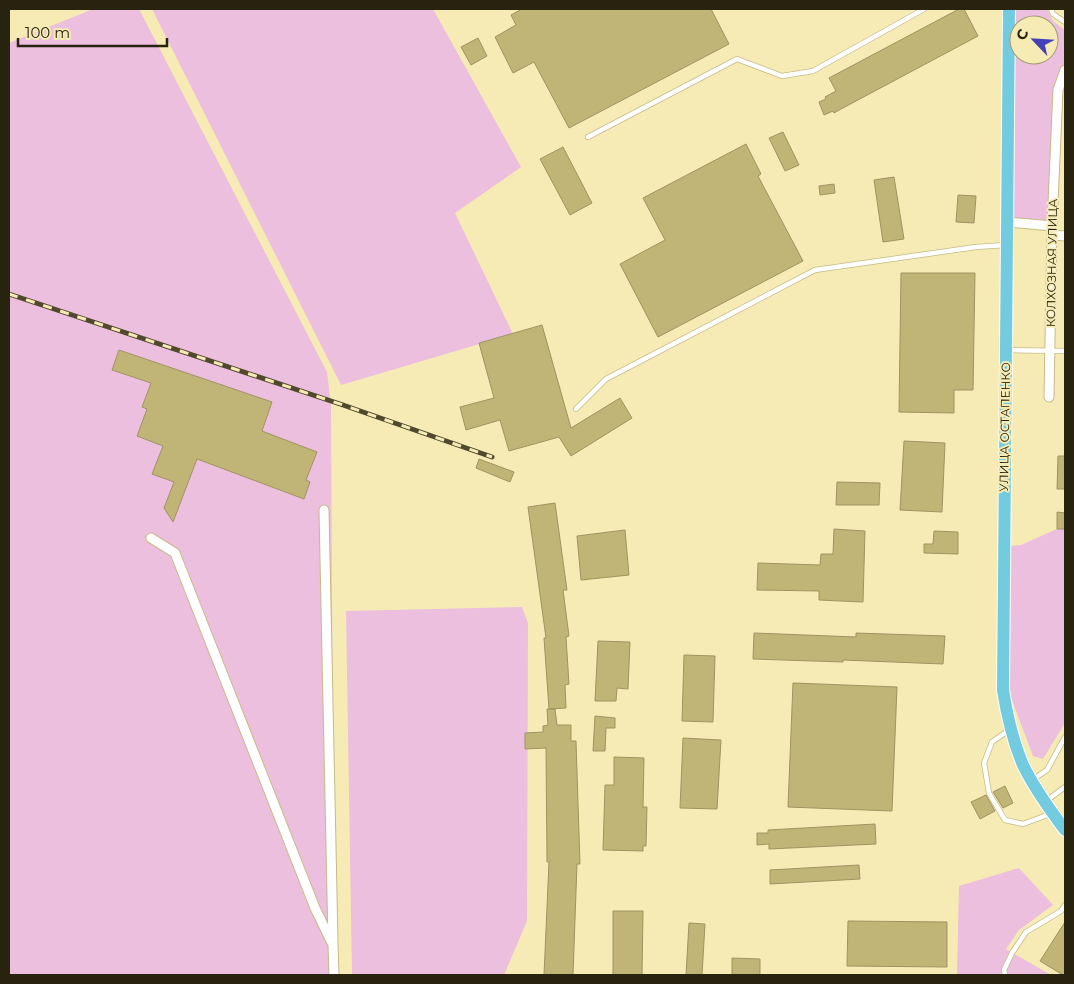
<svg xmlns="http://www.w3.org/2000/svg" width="1074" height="984" font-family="Montserrat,sans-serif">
	<rect width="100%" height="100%" fill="#f6ebb5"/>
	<!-- green -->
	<path fill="#ebbfdd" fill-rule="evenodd" d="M93,9H139L327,372L331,405L334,975H9V43Z
		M152,9H433L521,167L455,213L513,334L341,385Z
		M1009,9H1047L1053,21L1065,30V70L1058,90L1052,226L1007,222ZM1019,25H1049V55H1019Z
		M1057,529H1065V723L1043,759L1033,756L1007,687L1009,546L1021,545Z
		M522,607L528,623L527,921L504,975H352L346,611Z
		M1019,868L1053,905L1019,930L1006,949L1051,975H957L959,886Z"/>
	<!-- building -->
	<path fill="#c1b477" stroke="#9f9461" d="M522,9H711L729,44L569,128L534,62L513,73L495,37L516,25L511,15Z
		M959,9H964L978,36L841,109L834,113L833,111L824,115L819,102L826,99L825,97L836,91L829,78Z
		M478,38L487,56L471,65L461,47Z
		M783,132L799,165L785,171L769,138Z
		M746,144L761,174L758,176L803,261L658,337L620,264L665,240L643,198Z
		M563,147L592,203L570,215L540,159Z
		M894,177L904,239L883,242L874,180Z
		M834,184L835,193L820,195L819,186Z
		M958,195L976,196L974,223L956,222Z
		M901,273H975L973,390H954V413L899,412Z
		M542,325L571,428L620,398L632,418L571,456L559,437L509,451L500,420L466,430L460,407L494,398L479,343Z
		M119,350L272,402L262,431L317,452L306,480L310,482L304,499L197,459L173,522L164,508L174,482L152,474L163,446L137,436L147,409L142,407L151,383L112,370Z
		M904,441L945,443L942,512L900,510Z
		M1058,456H1065V489H1057Z
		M479,459L514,472L510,482L476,468Z
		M837,482L880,483L879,505H836Z
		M555,503L567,590H563L569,636L566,637L569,684L565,685L566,708L549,709L544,638H546L528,507Z
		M1057,512L1065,513V529H1057Z
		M834,529L865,531L863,602L819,600V591L757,590L758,563L820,565L821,554H833Z
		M625,530L629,575L581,580L577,536Z
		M934,531L958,532V554L924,553V544H933Z
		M754,633L856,637V633L945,636L943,664L843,660V662L753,659Z
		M598,641L630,642L628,689L617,688L616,701H595Z
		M684,655L715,656L713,722L682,721Z
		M793,683L897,687L892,811L788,807Z
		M547,709H555L557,725H571V741H576L580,864H577L573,975H544L549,862H547L546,748L525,749V733L543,732V726L548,725Z
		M595,716L615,718V728H606L605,751H593Z
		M683,738L721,740L717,809L680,808Z
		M614,757L644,758L643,807H647L646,846H643V851L603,850L605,785H614Z
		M1005,786L1013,803L1003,808L993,792Z
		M986,795L995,811L980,819L971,802Z
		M875,824L876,844L769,849V844L757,845V833H768V830Z
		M859,865L860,879L770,884V870Z
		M613,911H643L642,975H613Z
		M848,921L947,922V967L847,966Z
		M1065,922V975H1063L1040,961Z
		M689,923L705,924L702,975H686Z
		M732,958L760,959V975H732Z"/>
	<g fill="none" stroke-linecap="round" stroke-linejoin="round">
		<!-- lane casing -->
		<g stroke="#c6bb86" stroke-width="6">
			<path id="lane" d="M1051,9L1053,14L1065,22
				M588,137L737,59L782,76L813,71L924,9
				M1008,350L1065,351
				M576,409L606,379L815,270L976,247L1006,245
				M1009,730L992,742L984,763L989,793L1005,820L1023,824L1050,814
				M1032,780L1047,770L1065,737
				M1046,801L1065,787
				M1005,975L1004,970L1012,953L1026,932L1061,911L1065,905"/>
		</g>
		<!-- street casing -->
		<g stroke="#c6bb86" stroke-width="11">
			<path id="street" d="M1007,222L1052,226
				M1052,235L1065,236
				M1049,397L1052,226L1058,90L1065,70
				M324,510L333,942
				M151,538L175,553L315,908L333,945L334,975"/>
		</g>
		<!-- primary casing -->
		<g stroke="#fff" stroke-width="14">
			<path id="primary" d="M1009,9L1003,690C1007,716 1013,741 1023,765C1034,788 1050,810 1065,830"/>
		</g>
		<!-- lane -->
		<use href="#lane" stroke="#fff" stroke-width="4.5"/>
		<!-- street -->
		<use href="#street" stroke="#fff" stroke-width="9"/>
		<!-- primary -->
		<use href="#primary" stroke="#72cbde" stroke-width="12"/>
		<!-- rail casing -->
		<g stroke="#50492e" stroke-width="5">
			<path id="rail" d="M9,294L343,405L492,457"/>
		</g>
		<!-- rail -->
		<use href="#rail" stroke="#f6ebb5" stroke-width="3" stroke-dasharray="9" stroke-linecap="butt"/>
	</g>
	<g text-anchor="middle" stroke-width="4" stroke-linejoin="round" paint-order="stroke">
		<!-- street labels -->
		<g font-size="12" fill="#28230e" stroke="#f6ebb5">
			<text transform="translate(1052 263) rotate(-89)" y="4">КОЛХОЗНАЯ УЛИЦА</text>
			<text transform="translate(1005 427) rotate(-89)" y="4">УЛИЦА ОСТАПЕНКО</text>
		</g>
	</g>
	<!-- border -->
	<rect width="1074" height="984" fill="none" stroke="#28230e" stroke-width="20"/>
	<!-- north arrow -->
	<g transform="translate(1034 40) rotate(295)"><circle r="24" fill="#f6ebb5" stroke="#a49b72"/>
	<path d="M0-4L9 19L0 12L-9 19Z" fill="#4441b6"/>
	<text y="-8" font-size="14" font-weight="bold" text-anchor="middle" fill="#28230e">С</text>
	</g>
	<!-- scale -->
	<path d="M18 38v8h149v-8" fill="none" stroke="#28230e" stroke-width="2.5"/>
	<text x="25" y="38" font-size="15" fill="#28230e" stroke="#f6ebb5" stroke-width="4" paint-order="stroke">100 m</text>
</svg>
